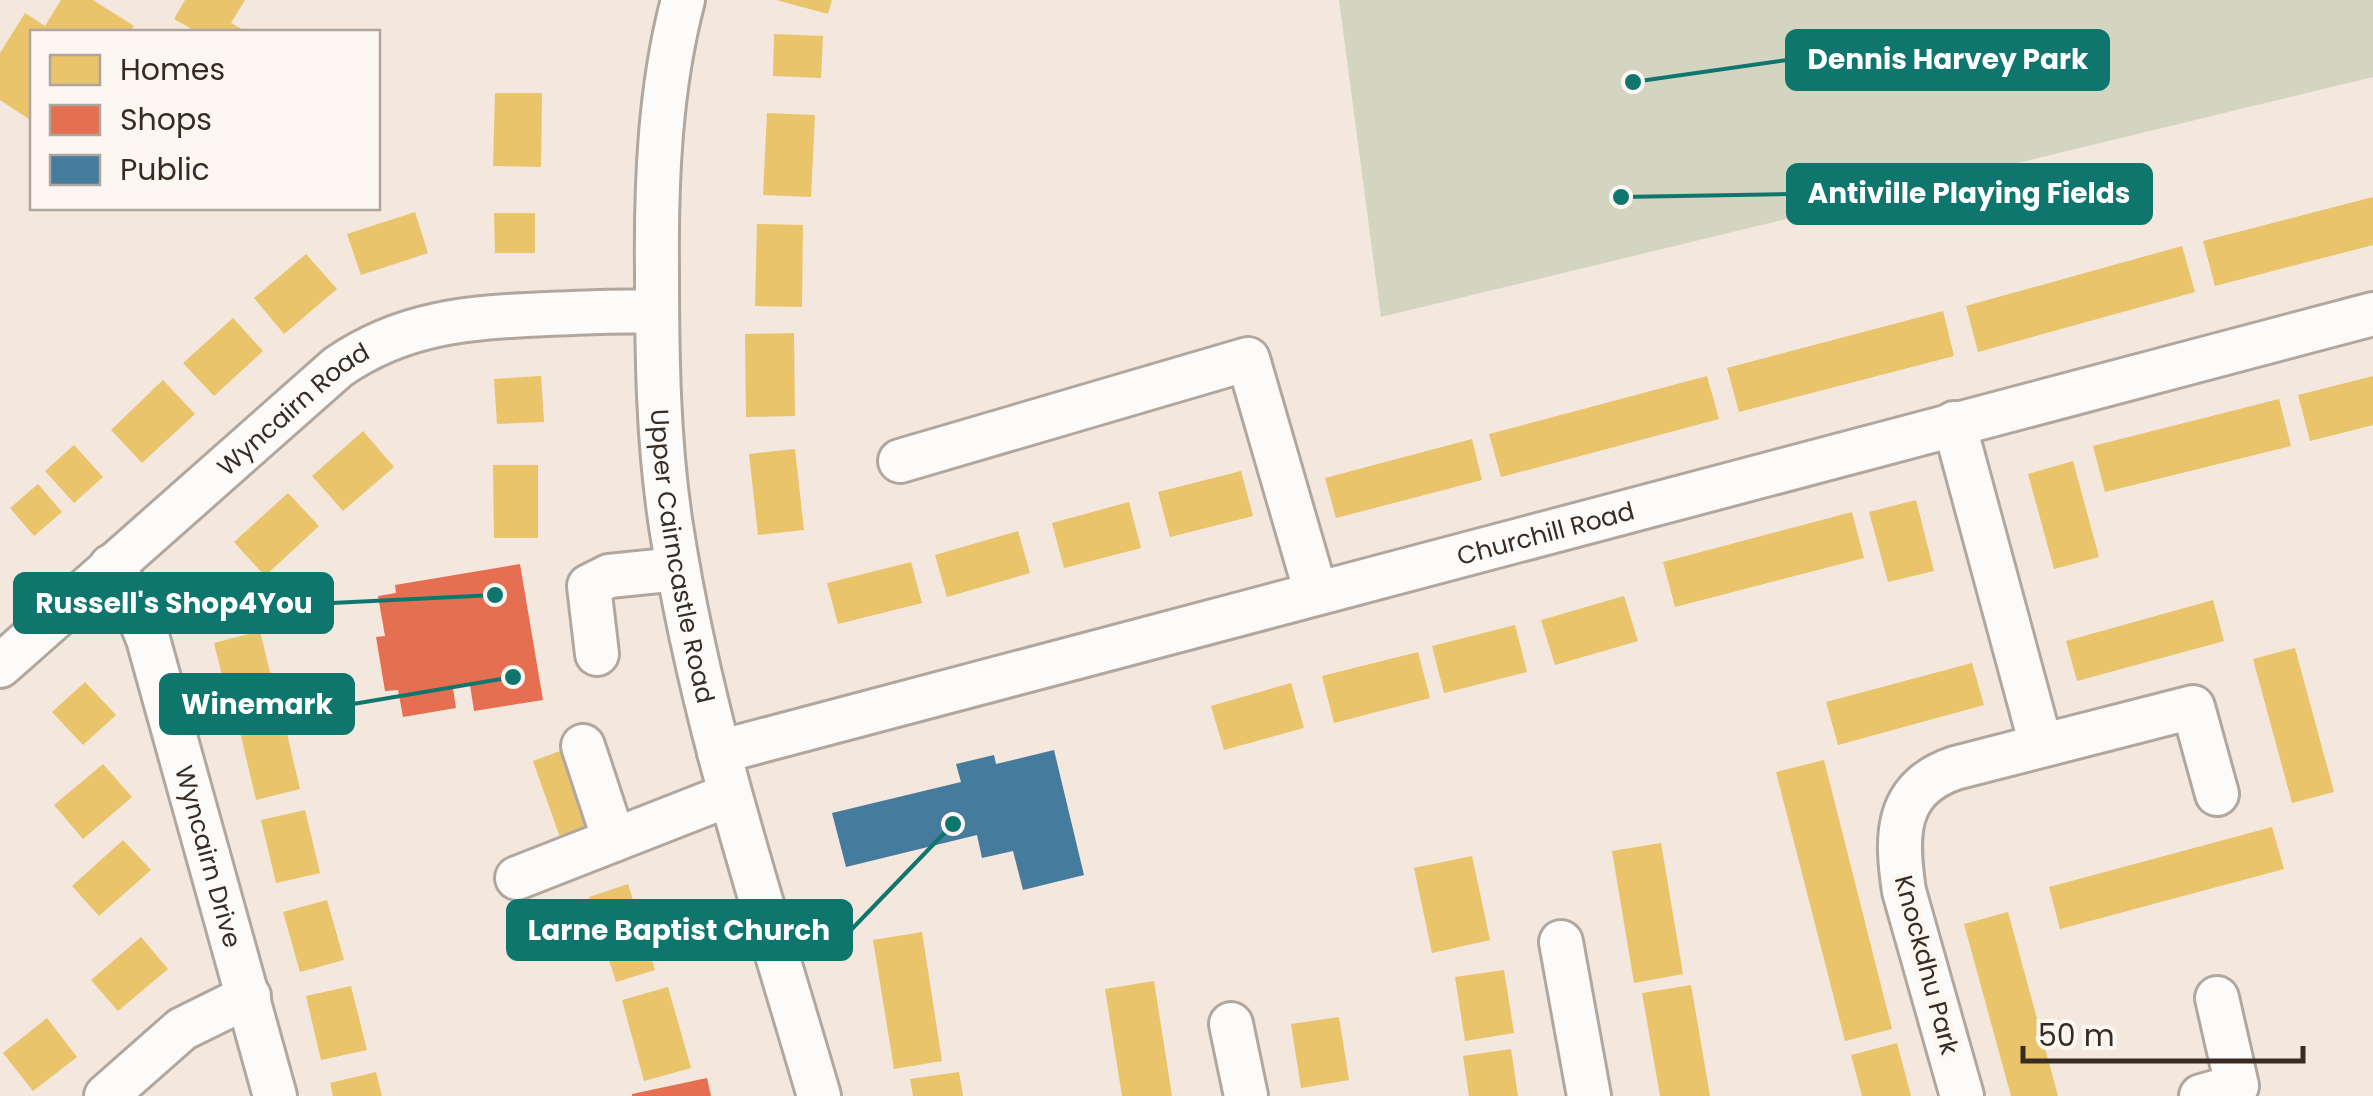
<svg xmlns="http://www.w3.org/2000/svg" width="2373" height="1096" font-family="Poppins,sans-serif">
	<rect width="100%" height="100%" fill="#f4e7dd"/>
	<!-- green -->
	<path fill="#d3d5c0" d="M1339,0H2373V77L1381,317Z"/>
	<!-- homes -->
	<path fill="#e9c46a" d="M61,0H93L134,26L130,32H32V121L0,100V53L25,13L45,26Z
		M185,0H245L231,23L247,32H197L174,19Z
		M776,0H832L828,14Z
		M774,34L823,36L821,78L773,76Z
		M495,93H542L541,167L493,166Z
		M767,113L815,115L811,197L763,195Z
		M2373,197V245L2215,286L2203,241Z
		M415,212L428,253L361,275L347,234Z
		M494,213H535V253H495Z
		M757,224L803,225L802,307L755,306Z
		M2182,246L2195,292L1978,352L1966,306Z
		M306,254L337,289L284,334L254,298Z
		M1943,311L1954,356L1739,412L1727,368Z
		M233,318L263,351L214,396L183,363Z
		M794,333L795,416L746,417L745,334Z
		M541,376L544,422L497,424L494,379Z
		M1707,376L1719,419L1501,477L1489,434Z
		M2373,376V425L2310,441L2298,395Z
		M163,380L195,414L142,463L111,430Z
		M2279,399L2291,446L2105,492L2093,446Z
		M363,431L394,467L343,511L312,476Z
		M1472,439L1482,480L1336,518L1325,478Z
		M74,445L103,477L74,503L45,471Z
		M795,449L804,530L758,535L749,454Z
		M2073,461L2099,557L2054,569L2028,474Z
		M493,465H538V538H494Z
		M1241,471L1253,516L1170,537L1158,492Z
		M38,484L62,512L34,536L10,508Z
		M288,493L319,526L265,576L234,542Z
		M1916,500L1934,571L1888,582L1869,512Z
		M1129,502L1141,548L1064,568L1052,523Z
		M1852,512L1864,558L1675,607L1663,562Z
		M1018,531L1030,573L947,597L935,555Z
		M911,562L922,603L838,624L827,583Z
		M1624,596L1638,641L1555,665L1541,620Z
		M2213,600L2224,641L2077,681L2066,641Z
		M1515,625L1527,672L1444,693L1432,646Z
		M260,631L276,697L230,708L214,643Z
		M2295,648L2334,792L2292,803L2253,659Z
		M1418,652L1430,698L1334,723L1322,676Z
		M1972,663L1984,705L1838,745L1826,702Z
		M85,682L116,715L83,745L52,712Z
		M1291,683L1304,728L1224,750L1211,706Z
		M284,721L300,789L256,800L240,732Z
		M568,748L597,831L562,843L533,761Z
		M1824,760L1892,1029L1845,1041L1776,772Z
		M103,764L132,797L83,839L54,805Z
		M305,810L320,873L276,883L261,820Z
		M2272,827L2284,869L2060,929L2049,887Z
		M123,840L151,870L99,916L72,886Z
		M1661,843L1683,974L1634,983L1612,851Z
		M1472,856L1490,940L1432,953L1414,868Z
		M628,884L655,970L616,982L589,897Z
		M327,900L344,960L300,972L283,912Z
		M2008,912L2058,1096H2011L1964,924Z
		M922,932L942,1061L894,1069L873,940Z
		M141,937L168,969L118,1011L91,980Z
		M1504,970L1514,1033L1465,1041L1455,977Z
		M1154,981L1172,1096H1122L1105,989Z
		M1691,985L1710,1096H1660L1642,993Z
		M351,986L367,1050L321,1060L306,996Z
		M668,987L691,1068L644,1081L622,1000Z
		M1339,1017L1349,1080L1301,1088L1291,1024Z
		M47,1018L77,1057L33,1091L3,1053Z
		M1897,1043L1911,1096H1862L1851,1055Z
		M1511,1049L1518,1096H1469L1463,1056Z
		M376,1072L382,1096H333L330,1083Z
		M959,1072L963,1096H913L910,1079Z"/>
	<!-- shops -->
	<path fill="#e76f51" d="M520,564L543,700L474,711L470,685L453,688L456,708L403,717L398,690L385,691L376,637L385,636L378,596L396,593L395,585Z
		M707,1078L711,1096H632V1094Z"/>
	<!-- public -->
	<path fill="#457b9d" d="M1054,750L1084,875L1023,890L1013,851L982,858L977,835L846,867L832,813L961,782L956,764L994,755L996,764Z"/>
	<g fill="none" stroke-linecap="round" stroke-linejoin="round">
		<!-- minor casing -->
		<g stroke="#b1a79e" stroke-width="48">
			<g id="minor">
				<path id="s1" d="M683,0C660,87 656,180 657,270C657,356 658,441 671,526C701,721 764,907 819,1096"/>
				<path d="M1954,423L2041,745"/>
				<path d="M900,461L1248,359L1316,593"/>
				<path id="s2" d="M111,566L130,594L148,639L275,1096"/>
				<path d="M597,654L589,586L609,576L678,569"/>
				<path id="s3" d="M0,666L338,367C403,322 470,317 547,314C583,313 620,310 657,312"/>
				<path d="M583,746L614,840"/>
				<path id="s4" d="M719,752L2373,314"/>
				<path d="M517,878L729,795"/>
				<path d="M1561,942L1589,1096"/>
				<path d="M1231,1024L1246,1096"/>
				<path d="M106,1096L182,1029L249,996"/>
				<path d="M1962,1096L1904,891C1896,837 1894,789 1955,768L2193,707L2217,794"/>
				<path d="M2201,1096L2237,1086L2217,998"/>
			</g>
		</g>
		<!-- minor -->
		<use href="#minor" stroke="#fdfbfa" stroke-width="42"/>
	</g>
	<g text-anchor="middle" stroke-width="10" stroke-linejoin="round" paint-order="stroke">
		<!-- street labels -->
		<g font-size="25" fill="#372b23" stroke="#fdf7f2">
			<text dy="9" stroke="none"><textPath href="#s3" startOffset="390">Wyncairn Road</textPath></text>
			<text dy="9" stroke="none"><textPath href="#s4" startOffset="855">Churchill Road</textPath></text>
			<text dy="9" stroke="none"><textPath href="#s1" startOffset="560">Upper Cairncastle Road</textPath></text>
			<text dy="9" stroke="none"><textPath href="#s2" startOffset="308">Wyncairn Drive</textPath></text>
			<text transform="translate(1927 965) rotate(75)" y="9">Knockdhu Park</text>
		</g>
	</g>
	<!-- callouts -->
	<path fill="none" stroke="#0f766e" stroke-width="4" d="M1633 82L1787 60M1621 197L1788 194M495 595L332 603M513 677L353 704M953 824L851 930"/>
	<g fill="#0f766e" stroke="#fdf7f2" stroke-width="4">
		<circle cx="1633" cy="82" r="10"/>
		<circle cx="1621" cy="197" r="10"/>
		<circle cx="495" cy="595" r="10"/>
		<circle cx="513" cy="677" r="10"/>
		<circle cx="953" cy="824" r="10"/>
	</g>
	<g fill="#0f766e" stroke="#0f766e" stroke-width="4">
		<rect x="1787" y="31" width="321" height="58" rx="10"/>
		<rect x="1788" y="165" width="363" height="58" rx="10"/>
		<rect x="15" y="574" width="317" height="58" rx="10"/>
		<rect x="161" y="675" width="192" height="58" rx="10"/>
		<rect x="508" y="901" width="343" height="58" rx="10"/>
	</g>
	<g font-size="28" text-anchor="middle" font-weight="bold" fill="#fff">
		<text x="1948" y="69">Dennis Harvey Park</text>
		<text x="1969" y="203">Antiville Playing Fields</text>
		<text x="174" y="613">Russell's Shop4You</text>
		<text x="257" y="714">Winemark</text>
		<text x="679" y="940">Larne Baptist Church</text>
	</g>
	<!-- legend -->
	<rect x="30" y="30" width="350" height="180" fill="#fdf7f2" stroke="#aea59f" stroke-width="2.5"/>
	<rect x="50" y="55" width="50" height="30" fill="#e9c46a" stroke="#aea59f" stroke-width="2.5"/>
	<text x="120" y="80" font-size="30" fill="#372b23">Homes</text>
	<rect x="50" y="105" width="50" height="30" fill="#e76f51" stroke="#aea59f" stroke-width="2.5"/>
	<text x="120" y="130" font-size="30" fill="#372b23">Shops</text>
	<rect x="50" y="155" width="50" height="30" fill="#457b9d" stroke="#aea59f" stroke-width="2.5"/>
	<text x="120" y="180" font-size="30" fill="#372b23">Public</text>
	<!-- scale -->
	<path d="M2023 1046v15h280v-15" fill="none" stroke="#372b23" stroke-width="5"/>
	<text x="2038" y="1046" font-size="30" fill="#372b23" stroke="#fdf7f2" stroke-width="8" paint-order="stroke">50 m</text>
</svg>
